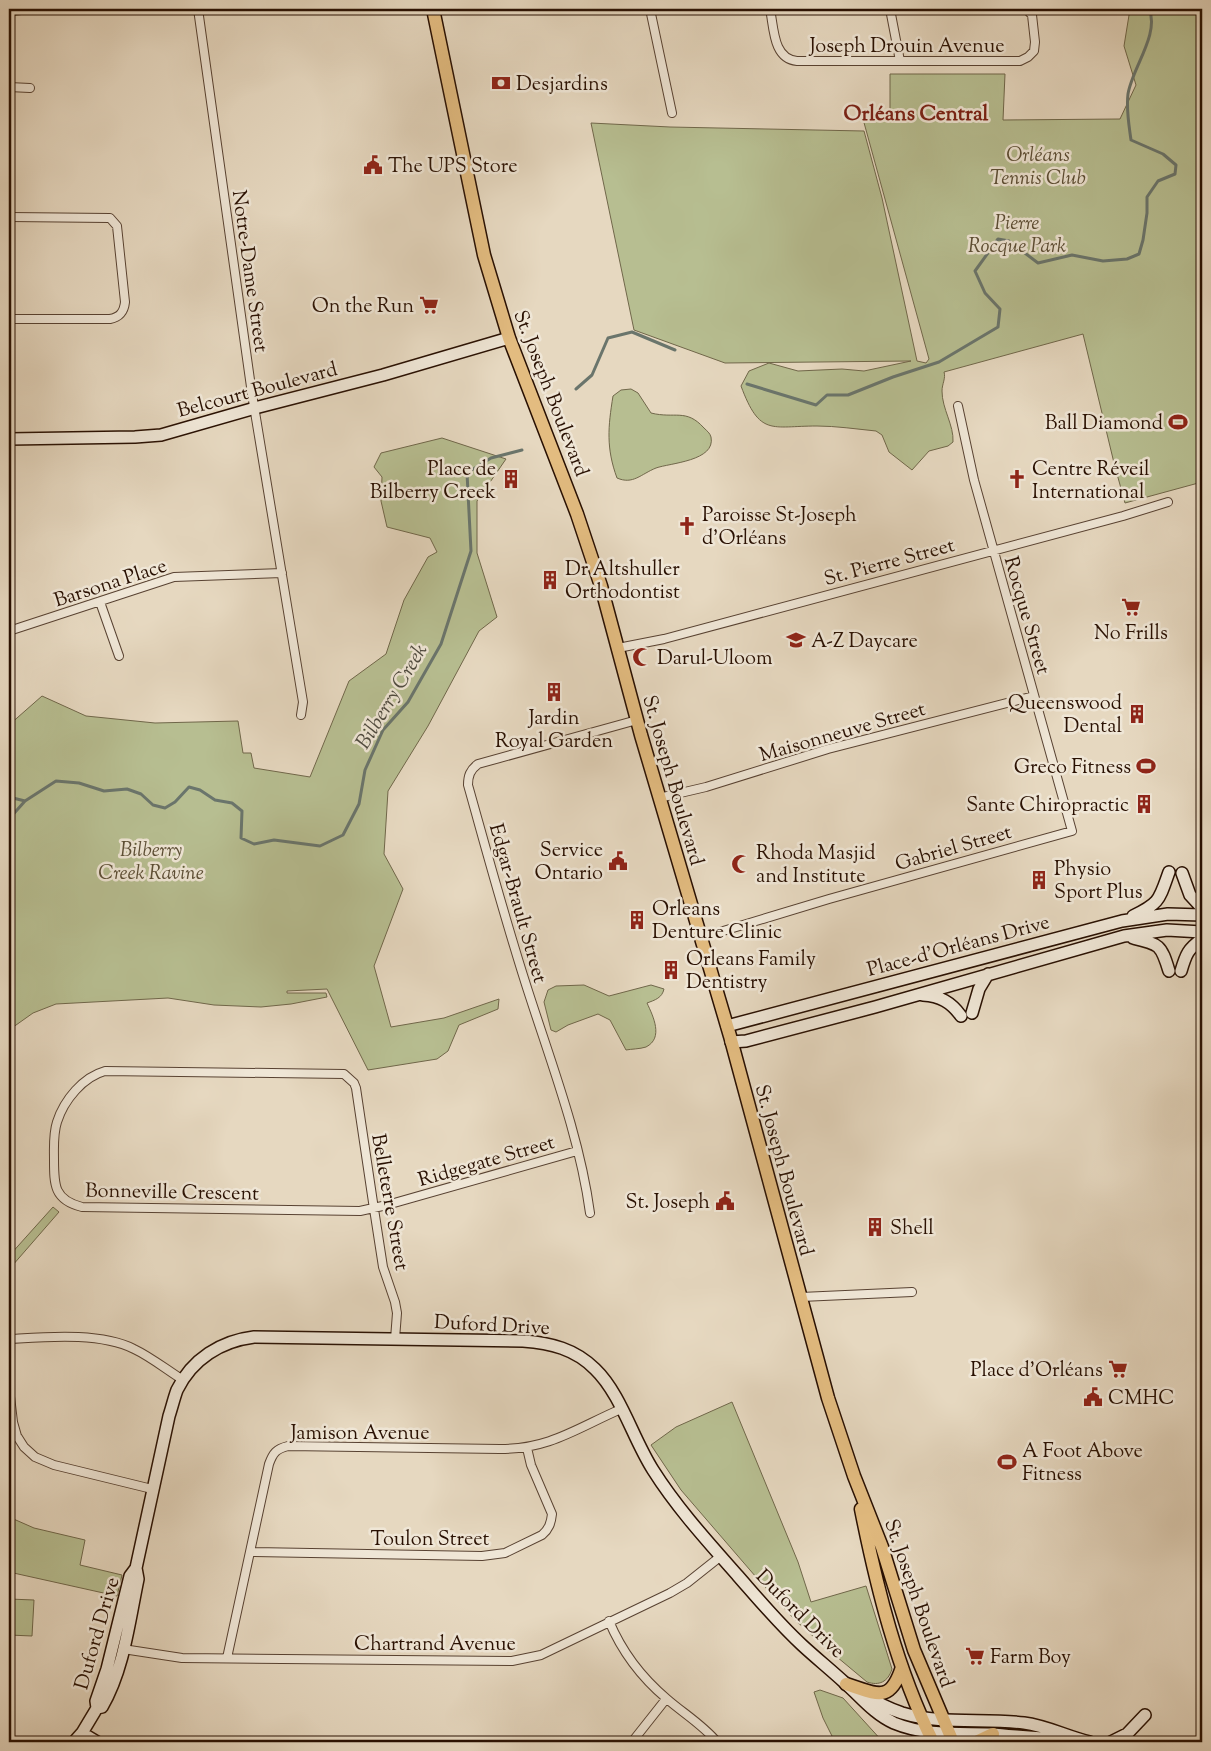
<svg xmlns="http://www.w3.org/2000/svg" width="1211" height="1751" font-family="'Sorts Mill Goudy',serif">
	<rect width="100%" height="100%" fill="#e6d8c0"/>
	<filter id="stains"><feTurbulence type="fractalNoise" baseFrequency=".004" numOctaves="4"/><feColorMatrix values="0 0 0 0 .2 0 0 0 0 .09 0 0 0 0 .02 0 0 0 .5 -.17"/></filter>
	<radialGradient id="worn" r=".72"><stop offset=".6" stop-color="#630" stop-opacity="0"/><stop offset="1" stop-color="#630" stop-opacity=".3"/></radialGradient>
	<!-- green -->
	<path fill="#b7be91" stroke="#70674a" d="M9,9H67L9,16Z
		M1130,9H1202V482L1125,503L1114,463L1083,334L944,372C946,378 942,384 942,391C942,409 954,425 953,442L948,446L929,451L912,470L889,452L882,435L876,431C856,429 836,426 817,426C771,426 760,437 741,386L749,371L769,363L798,371L842,369L864,371L911,361L725,363L634,330L591,123L670,127L864,131L882,198L917,361L926,363L929,359L863,119H890V74H1005L1003,120L1120,119L1136,85L1124,46Z
		M631,389L638,393L651,413C675,419 686,408 704,428C707,431 710,433 711,437C716,461 670,463 656,468C641,474 633,485 617,478C606,448 608,427 613,396L621,390Z
		M442,438L506,459L477,501V553L497,617L479,631L428,726L388,791L384,854L403,889L374,966L391,1027L444,1018L499,999L498,1009L459,1025L448,1051L437,1059L368,1070L327,989L287,991V993H326L327,997L291,1004L261,1007L214,1005L168,998L56,1004L33,1013L9,1030V725L42,696L86,716L155,723L238,721L243,753H251L254,768L310,777L349,681L386,654L404,600L428,557L437,552L430,538L387,527L381,501L382,477L374,467L381,453Z
		M584,985L609,996L651,985L664,989C662,998 655,1000 647,1003C653,1016 664,1038 646,1047C640,1049 631,1049 626,1050L610,1020L598,1014L568,1025L556,1032L551,1030L544,1002L548,990L556,986Z
		M53,1207L59,1212L12,1266H9V1256Z
		M732,1402L798,1562L811,1602L866,1586L892,1669C888,1682 879,1686 867,1682L825,1647L794,1619L756,1577L681,1490L651,1445L676,1427Z
		M9,1517L34,1528L85,1540L80,1565L122,1575L117,1596L9,1572Z
		M9,1599L34,1600L32,1636L9,1635Z
		M820,1690L843,1698L883,1742H835L823,1718L814,1692Z"/>
	<g fill="none" stroke-linecap="round" stroke-linejoin="round">
		<!-- stream -->
		<path stroke="#6a756c" stroke-width="3" d="M747,384L816,405L827,395H848L893,377L939,362L998,327L1000,309L985,293L975,271L998,239L1009,241L1038,263L1072,255L1103,261L1127,259L1139,254L1143,240L1147,213V197L1158,181L1175,174L1176,165L1163,154L1131,140C1129,125 1126,110 1128,94C1132,68 1160,34 1149,9
			M576,389L592,375L608,338L632,332L675,350
			M9,797L25,801
			M9,819L25,801L56,781L79,783L104,791L127,789L141,794L153,805L165,808L175,802L189,787L200,790L215,800L232,803L242,811L241,838L254,844L274,840L320,846L343,835L359,804L365,770L383,730L408,702L441,644L471,551L467,473L491,458L522,450"/>
		<!-- street casing -->
		<g stroke="#584232" stroke-width="10">
			<path id="street" d="M198,9L252,394L303,702L301,715
				M650,9L672,113
				M770,9C774,28 773,59 797,61H1020L1028,57L1034,51L1035,42L1032,15L1026,9
				M890,9L900,61
				M9,87L30,88
				M9,217L110,218L117,226L125,302C124,312 120,317 110,319H9
				M100,602L119,656
				M9,631L174,577L282,573
				M618,648L664,639L1123,516L1168,502
				M659,798L706,787L828,749L1034,696
				M700,938L829,899L1072,831L974,480L958,406
				M590,1213C580,1139 553,1068 530,997C507,927 488,856 468,785C468,776 470,770 478,764L637,720
				M801,1297L912,1292
				M9,1339C46,1337 100,1332 134,1349C151,1357 167,1370 183,1380
				M395,1339L397,1313L395,1302L383,1267L374,1209L356,1088L354,1083L344,1074L105,1071C83,1077 64,1100 57,1122C53,1134 54,1148 54,1160C54,1185 54,1200 82,1207L360,1211L387,1205L577,1151
				M9,1388L13,1422L17,1436L24,1447L35,1457L54,1465L152,1489
				M250,1552L482,1556L505,1553L542,1535C549,1529 551,1523 552,1514L531,1465L527,1448
				M609,1621C622,1652 642,1678 667,1699C683,1713 703,1725 717,1742
				M123,1649L182,1658L512,1661L541,1655L670,1593L687,1583L721,1556
				M227,1658L269,1464C273,1453 276,1449 288,1446L500,1449C550,1449 577,1428 621,1409
				M632,1742L666,1699"/>
		</g>
		<!-- secondary casing -->
		<g stroke="#291002" stroke-width="14">
			<path id="secondary" d="M9,439L135,437L161,435L255,408L383,375L509,338
				M1182,873L1190,895L1202,908
				M1133,916C1160,903 1159,900 1169,872
				M1133,938C1159,944 1161,944 1169,971
				M1181,971C1186,954 1188,949 1202,939
				M923,995C940,996 951,1002 961,1016
				M972,1013L979,989L988,974
				M727,1026L1122,921L1168,914L1202,915
				M731,1042L746,1041L875,1007L1124,936L1167,930L1202,932
				M861,1693C874,1701 887,1708 902,1713C941,1725 984,1718 1024,1723C1048,1726 1067,1737 1090,1742
				M97,1708L102,1707C124,1669 129,1622 138,1579L136,1568L169,1416C172,1407 174,1398 177,1390C192,1359 221,1341 254,1337L523,1341C551,1343 575,1349 595,1369C621,1394 633,1439 653,1470C677,1508 708,1542 738,1576C759,1600 779,1624 802,1645C816,1658 831,1670 845,1683C861,1697 874,1714 894,1723C925,1736 958,1733 991,1734C1020,1736 1048,1740 1077,1739
				M82,1733L97,1742
				M74,1742L82,1733L97,1708L96,1701L107,1669L130,1576L136,1568
				M1111,1742L1127,1734L1145,1715"/>
		</g>
		<!-- primary casing -->
		<g stroke="#291002" stroke-width="15">
			<path id="primary" d="M433,9L484,255L509,338L577,514L601,586L641,735L730,1036L828,1398L854,1476L882,1547L914,1650L953,1742
				M861,1509C877,1589 897,1669 933,1742
				M846,1684C877,1694 890,1704 902,1667
				M976,1742L993,1734"/>
		</g>
		<!-- street -->
		<use href="#street" stroke="#efe6d6" stroke-width="8"/>
		<!-- secondary -->
		<use href="#secondary" stroke="#efe6d6" stroke-width="11"/>
		<!-- primary -->
		<use href="#primary" stroke="#e3bc80" stroke-width="12"/>
	</g>
	<!-- icons -->
	<defs>
		<g id="bank-bare" transform="scale(1.5)"><path d="M-6-4H6V4H-6ZM0-2.3a2.3 2.3 0 1 0 0 4.6a2.3 2.3 0 1 0 0-4.6Z" fill="#8f2418" stroke="#efe6d6" stroke-width="2.5" paint-order="stroke"/></g>
		<g id="civic-bare" transform="scale(1.5)"><path d="M-.6-6.5H3V-4.5H.6V-3L4-1V1h2V6H-6V1h2V-1L-.6-3ZM-1.2 2.5V6h2.4V2.5Z" fill="#8f2418" stroke="#efe6d6" stroke-width="2.5" paint-order="stroke"/></g>
		<g id="supermarket-bare" transform="scale(1.5)"><path d="M-6-5.5h2.5l.6 2H6L4.5 2H-2.5L-4.4-4H-6ZM-1.5 3.2a1.3 1.3 0 1 0 .1 0ZM3 3.2a1.3 1.3 0 1 0 .1 0Z" fill="#8f2418" stroke="#efe6d6" stroke-width="2.5" paint-order="stroke"/></g>
		<g id="stadium-bare" transform="scale(1.5)"><path d="M0-5a6.5 5 0 1 0 0 10a6.5 5 0 1 0 0-10ZM-3.5-1.8h7v3.6h-7Z" fill="#8f2418" stroke="#efe6d6" stroke-width="2.5" paint-order="stroke"/></g>
		<g id="building-bare" transform="scale(1.5)"><path d="M-4-6H4V6H1V3H-1V6H-4ZM-2.5-4.3h1.7v1.8h-1.7ZM.8-4.3h1.7v1.8H.8ZM-2.5-1h1.7V.8h-1.7ZM.8-1h1.7V.8H.8Z" fill="#8f2418" stroke="#efe6d6" stroke-width="2.5" paint-order="stroke"/></g>
		<g id="church-bare" transform="scale(1.5)"><path d="M-1.2-6h2.4v3.5h3.3v2.4h-3.3V6h-2.4V-.1h-3.3v-2.4h3.3Z" fill="#8f2418" stroke="#efe6d6" stroke-width="2.5" paint-order="stroke"/></g>
		<g id="school-bare" transform="scale(1.5)"><path d="M0-5L7-2L0 1L-7-2ZM-4 1L0 2.5L4 1V4Q0 6-4 4Z" fill="#8f2418" stroke="#efe6d6" stroke-width="2.5" paint-order="stroke"/></g>
		<g id="mosque-bare" transform="scale(1.5)"><path d="M3.5-4.9A6 6 0 1 0 3.5 4.9A5 5 0 1 1 3.5-4.9Z" fill="#8f2418" stroke="#efe6d6" stroke-width="2.5" paint-order="stroke"/></g>
	</defs>
	<g fill-rule="evenodd">
		<use href="#bank-bare" x="501" y="83"/>
		<use href="#civic-bare" x="373" y="165"/>
		<use href="#supermarket-bare" x="429" y="305"/>
		<use href="#stadium-bare" x="1178" y="422"/>
		<use href="#building-bare" x="511" y="479"/>
		<use href="#church-bare" x="1017" y="479"/>
		<use href="#church-bare" x="687" y="526"/>
		<use href="#building-bare" x="550" y="580"/>
		<use href="#supermarket-bare" x="1131" y="607"/>
		<use href="#school-bare" x="796" y="640"/>
		<use href="#mosque-bare" x="642" y="657"/>
		<use href="#building-bare" x="554" y="692"/>
		<use href="#building-bare" x="1137" y="714"/>
		<use href="#stadium-bare" x="1146" y="766"/>
		<use href="#building-bare" x="1144" y="804"/>
		<use href="#civic-bare" x="618" y="861"/>
		<use href="#mosque-bare" x="741" y="864"/>
		<use href="#building-bare" x="1039" y="880"/>
		<use href="#building-bare" x="637" y="920"/>
		<use href="#building-bare" x="671" y="970"/>
		<use href="#civic-bare" x="725" y="1201"/>
		<use href="#building-bare" x="875" y="1227"/>
		<use href="#supermarket-bare" x="1118" y="1369"/>
		<use href="#civic-bare" x="1093" y="1397"/>
		<use href="#stadium-bare" x="1007" y="1462"/>
		<use href="#supermarket-bare" x="975" y="1656"/>
	</g>
	<g text-anchor="middle" stroke-width="5" stroke-linejoin="round" paint-order="stroke">
		<!-- street labels -->
		<g font-size="20" fill="#291002" stroke="#efe6d6">
			<text x="907" y="52">Joseph Drouin Avenue</text>
			<text transform="translate(251 271) rotate(82)" y="7">Notre-Dame Street</text>
			<text transform="translate(257 389) rotate(-15)" y="7">Belcourt Boulevard</text>
			<text transform="translate(552 393) rotate(69)" y="7">St. Joseph Boulevard</text>
			<text transform="translate(889 561) rotate(-15)" y="7">St. Pierre Street</text>
			<text transform="translate(110 582) rotate(-18)" y="7">Barsona Place</text>
			<text transform="translate(1028 615) rotate(74)" y="7">Rocque Street</text>
			<text transform="translate(842 731) rotate(-16)" y="7">Maisonneuve Street</text>
			<text transform="translate(674 780) rotate(74)" y="7">St. Joseph Boulevard</text>
			<text transform="translate(953 847) rotate(-16)" y="7">Gabriel Street</text>
			<text transform="translate(519 903) rotate(74)" y="7">Edgar-Brault Street</text>
			<text transform="translate(958 945) rotate(-15)" y="7">Place-d'Orléans Drive</text>
			<text transform="translate(486 1160) rotate(-16)" y="7">Ridgegate Street</text>
			<text transform="translate(785 1170) rotate(75)" y="7">St. Joseph Boulevard</text>
			<text transform="translate(172 1191) rotate(1)" y="7">Bonneville Crescent</text>
			<text transform="translate(391 1202) rotate(80)" y="7">Belleterre Street</text>
			<text transform="translate(492 1324) rotate(3)" y="7">Duford Drive</text>
			<text x="360" y="1439">Jamison Avenue</text>
			<text x="430" y="1545">Toulon Street</text>
			<text transform="translate(920 1603) rotate(71)" y="7">St. Joseph Boulevard</text>
			<text transform="translate(801 1613) rotate(45)" y="7">Duford Drive</text>
			<text transform="translate(96 1633) rotate(-74)" y="7">Duford Drive</text>
			<text x="435" y="1650">Chartrand Avenue</text>
		</g>
		<!-- poi labels -->
		<g font-size="20" fill="#291002" stroke="#efe6d6" text-anchor="start">
			<text x="516" y="90">Desjardins</text>
			<text x="388" y="172">The UPS Store</text>
			<text x="414" y="312" text-anchor="end">On the Run</text>
			<text x="1163" y="429" text-anchor="end">Ball Diamond</text>
			<text x="496" y="475" text-anchor="end">Place de<tspan x="496" dy="23">Bilberry Creek</tspan></text>
			<text x="1032" y="475">Centre Réveil<tspan x="1032" dy="23">International</tspan></text>
			<text x="702" y="521">Paroisse St-Joseph<tspan x="702" dy="23">d'Orléans</tspan></text>
			<text x="565" y="575">Dr Altshuller<tspan x="565" dy="23">Orthodontist</tspan></text>
			<text x="1131" y="639" text-anchor="middle">No Frills</text>
			<text x="811" y="647">A-Z Daycare</text>
			<text x="657" y="664">Darul-Uloom</text>
			<text x="1122" y="709" text-anchor="end">Queenswood<tspan x="1122" dy="23">Dental</tspan></text>
			<text x="554" y="724" text-anchor="middle">Jardin<tspan x="554" dy="23">Royal Garden</tspan></text>
			<text x="1131" y="773" text-anchor="end">Greco Fitness</text>
			<text x="1129" y="811" text-anchor="end">Sante Chiropractic</text>
			<text x="603" y="856" text-anchor="end">Service<tspan x="603" dy="23">Ontario</tspan></text>
			<text x="756" y="859">Rhoda Masjid<tspan x="756" dy="23">and Institute</tspan></text>
			<text x="1054" y="875">Physio<tspan x="1054" dy="23">Sport Plus</tspan></text>
			<text x="652" y="915">Orleans<tspan x="652" dy="23">Denture Clinic</tspan></text>
			<text x="686" y="965">Orleans Family<tspan x="686" dy="23">Dentistry</tspan></text>
			<text x="710" y="1208" text-anchor="end">St. Joseph</text>
			<text x="890" y="1234">Shell</text>
			<text x="1103" y="1376" text-anchor="end">Place d'Orléans</text>
			<text x="1108" y="1404">CMHC</text>
			<text x="1022" y="1457">A Foot Above<tspan x="1022" dy="23">Fitness</tspan></text>
			<text x="990" y="1663">Farm Boy</text>
		</g>
		<!-- park labels -->
		<g font-size="20" font-style="italic" fill="#5b4d34" stroke="#efe6d6">
			<text x="1038" y="161">Orléans<tspan x="1038" dy="23">Tennis Club</tspan></text>
			<text x="1017" y="229">Pierre<tspan x="1017" dy="23">Rocque Park</tspan></text>
			<text x="151" y="856">Bilberry<tspan x="151" dy="23">Creek Ravine</tspan></text>
		</g>
		<!-- neighbourhood labels -->
		<g font-size="21" font-weight="bold" fill="#7a1f14" stroke="#efe6d6">
			<text x="916" y="120">Orléans Central</text>
		</g>
		<!-- water labels -->
		<g font-size="21" font-style="italic" fill="#4f4b40" stroke="#efe6d6">
			<text transform="translate(391 696) rotate(-59)" y="7">Bilberry Creek</text>
		</g>
	</g>
	<!-- margin -->
	<rect width="1211" height="1751" fill="none" stroke="#e6d8c0" stroke-width="30"/>
	<rect x="10" y="10" width="1191" height="1731" fill="none" stroke="#291002" stroke-width="2.5"/>
	<rect x="15" y="15" width="1181" height="1721" fill="none" stroke="#291002"/>
	<rect width="100%" height="100%" filter="url(#stains)"/>
	<rect width="100%" height="100%" fill="url(#worn)"/>
</svg>
